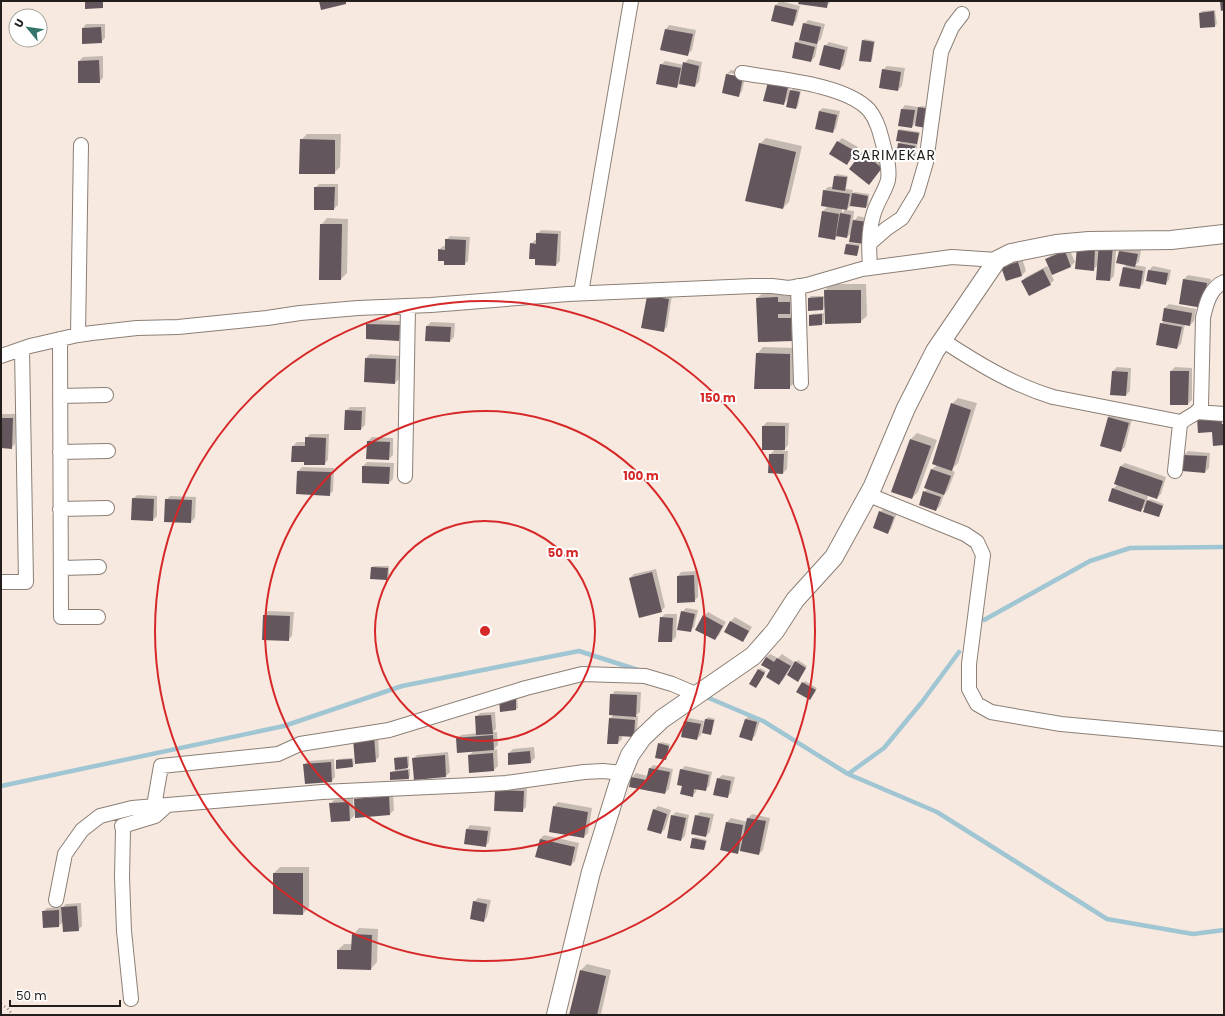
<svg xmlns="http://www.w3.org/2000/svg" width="1225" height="1016" font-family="Poppins,sans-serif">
	<rect width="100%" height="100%" fill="#f7e9df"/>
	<!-- shadow -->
	<path fill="#0003" fill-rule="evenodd" d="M780,1L800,6L796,21L792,25L772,20L776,5Z
		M800,1H831L826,7Z
		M1215,10L1217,24L1215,26L1201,27L1200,13L1202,11Z
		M808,20L825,24L821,39L818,42L815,57L811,61L796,43L801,38L804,24Z
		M86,24H105V38L101,42L83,28Z
		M669,25L696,30L692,50L688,54L666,29Z
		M865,39L875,41L872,60L870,61L863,41Z
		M829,42L848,47L844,65L840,69L825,46Z
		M103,56V78L99,82H79V61L83,57Z
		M688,59L702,62L699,82L695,86L680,83L677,87L661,65L665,61L684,65Z
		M887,66L905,68L902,86L898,90L883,70Z
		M731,70L746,73L745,76L729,73V75L745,78L742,91L739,95L724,92L727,74Z
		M791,83L789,92L793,89L801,91L798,106L796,108L789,98L783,104L764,100Z
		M905,105L918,107V109L921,106L930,107L912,127L899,125L902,109Z
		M823,108L840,111L836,128L833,132L819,111Z
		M900,129L920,132L915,156L913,157L899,144L901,141L899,130Z
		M307,134H341L340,167L334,173L301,140Z
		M766,138L802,146L789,202L783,208L760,144Z
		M842,138L858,147L851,159L847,163L838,142Z
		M866,149L885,164L873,179L863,153Z
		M837,174L848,176L846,189L853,190L852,194L855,192L869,194L868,205L866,207L851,205L846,210L854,211L853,222L858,216L871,219L847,237L838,235L835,239L823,211L828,206L824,191L828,187H833L835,176ZM842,209H846L842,213Z
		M319,184H338V205L334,209L315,188Z
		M327,218L348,219L347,273L341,279L321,225Z
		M541,230L561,231L560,261L556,265L531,244L535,240H537V234Z
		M450,236L470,237L468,261L464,264L439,250L443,246H446V240Z
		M1117,241L1114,276L1110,280L1097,279L1098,265L1093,270L1082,243Z
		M849,243L860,244L858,253L856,255L847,244Z
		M1124,247L1141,250L1139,262L1135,265L1146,267L1143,284L1139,288L1124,268L1127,264L1120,251Z
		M1069,248L1075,262L1071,266L1051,274L1054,280L1050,284L1022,281L1026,277L1047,266L1051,273H1052L1047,260L1050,256Z
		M1022,258L1026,271L1022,275L1007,280L1003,267L1006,263Z
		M1153,266L1171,270L1169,280L1165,284L1149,270Z
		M1188,275L1211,279L1206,303H1180L1184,279Z
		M832,284H866L867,316L860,322L826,306L823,309L809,298L811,296H826L825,290Z
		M764,292H784V296H796V306L790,312H797L798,334L791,340L757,298Z
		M672,295L667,327L663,331L648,296Z
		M1169,304L1196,309L1194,321L1190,325L1185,324L1181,344L1177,348L1161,324L1165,320H1163L1165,308Z
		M824,313V323L822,324L810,325V315L812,314Z
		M371,320L403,321V336L399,340L367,339V324Z
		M431,322L455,323L454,337L450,341L427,326Z
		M763,347L796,348L795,382L789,388L757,354Z
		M370,354L400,356L399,379L395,383L366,358Z
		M1117,367L1131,368L1130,391L1126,395L1113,371Z
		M1175,367L1192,368V400L1188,404L1171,371Z
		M958,398L977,403L958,463L951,470L955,472L948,490L944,495L940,506L936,510L924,492L928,488H926L932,469L937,465L952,404Z
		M350,407H366L365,425L361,429L346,411Z
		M1112,413L1132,419L1125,447L1121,451L1108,417Z
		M1,414H16L15,444L11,448L1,447Z
		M767,422L789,423L788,445L783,451H788L787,469L783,473L770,455L775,449L763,426Z
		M917,433L937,440L918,492L912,498L892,491L911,439Z
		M310,434H329L328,460L324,464L293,446L297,442H306V438Z
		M372,437L393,438V455L389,459L368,441Z
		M1188,451L1210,453L1209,468L1205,472L1184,455Z
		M367,462L394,463L393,479L389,483L363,466Z
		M1125,463L1166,477L1161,494L1157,498L1148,495L1146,504L1150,499L1164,504L1158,516L1147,505L1140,511L1113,489L1117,485L1121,466Z
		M302,467L334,468L333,491L329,495L297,493L298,471Z
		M137,495L157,496V516L153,520L133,499Z
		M170,496L196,497L195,518L191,522L166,500Z
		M884,508L897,513L891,529L887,532L880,512Z
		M374,566H389V577L387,579L372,568Z
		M656,569L665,607L661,611L630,578L634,574Z
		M698,571V597L694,601L678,602V576L681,572Z
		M686,608L698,610L694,627L690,631L682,612Z
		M268,611L294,612L292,636L288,640L264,615Z
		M708,612L726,622L719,635L715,639L704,616Z
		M665,614H677L676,637L672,641L661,618Z
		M735,617L752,627L746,637L742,641L725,632L731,621Z
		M770,654L778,658L782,654L794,662L783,680L779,683L771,670L766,657Z
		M798,660L807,666L799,679L796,662Z
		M760,668L766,671L758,685L759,670Z
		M805,681L817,688L811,697L803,683Z
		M615,691L641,692L640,712L635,716H638L637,732L633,736H622V739L618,743L610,719L614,714L611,695Z
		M517,696L518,708L516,709L501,711Z
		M495,712L496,729L493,732H497L498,745L493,750L497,749L498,766L494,770L469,755L474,751L457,739L461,735L477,733L476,717L480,713Z
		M749,715L761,718L755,736L751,739L746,719Z
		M708,717L715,719L712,732L710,733L704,732L706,719Z
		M689,718L704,721L701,735L697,739L685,722Z
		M378,733L379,757L375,761L354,738Z
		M661,742L670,744L667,757L666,759L659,744Z
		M534,747L535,758L531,762L509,753L513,749Z
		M448,752L450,772L446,776L415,778L413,759L417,755Z
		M409,756V766L406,769H410V776L409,778L391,772L396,770L395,758L397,757Z
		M353,758L354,765L352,766L337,761L338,759Z
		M334,759L335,777L332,781L304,765L308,761Z
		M653,765L673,769L669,789L665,793L632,777L636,773L648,776L649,769Z
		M685,766L712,772L709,786L705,790L697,788L696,792L692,796L684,786L681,770Z
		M722,775L735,777L731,793L727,797L718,779Z
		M500,786L527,787L526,807L522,811L495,810Z
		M393,793L394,810L390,814L355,799L359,795Z
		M353,798L354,816L350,820L332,821L330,804L334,800Z
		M558,802L592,808L588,833L584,837L554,806Z
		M658,806L671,810L665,829L661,833L654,810Z
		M676,812L689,815L685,836L681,840L672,816Z
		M700,812L714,814L710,832L706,836L696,816Z
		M752,814L770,818L763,850L759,854L740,850L737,853L722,849L727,822L731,818L748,822V818Z
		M470,825L491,827L489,842L485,846L465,843L467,829Z
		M544,835L579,843L575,861L571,865L540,839Z
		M695,837L707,840L705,848L703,849L693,839Z
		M280,867H309V907L303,914L274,873Z
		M478,898L491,900L487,917L484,921L474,902Z
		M81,903L82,926L78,930L63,922L59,926L44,927L43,912L47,908L63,907L66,904Z
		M359,928L378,929L377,962L371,969L338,968V950L344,944H352L353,935Z
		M587,964L611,970L601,1014L600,1015H575L581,970Z"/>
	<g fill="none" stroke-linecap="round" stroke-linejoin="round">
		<!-- stream -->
		<path stroke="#a0c5d3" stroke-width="4.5" d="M984,620L1090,561L1130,548L1224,547
			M704,696L763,721L848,774L937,812L1107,919L1193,934L1224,930
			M848,774L884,748L922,702L959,652
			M1,786L284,726L402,686L579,651L638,670"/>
	</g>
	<!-- building -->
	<path fill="#63565d" d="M85,1H103V8L85,9Z
		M319,1H346V4L321,10Z
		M799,1H828L827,8L798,4Z
		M1220,1H1224V10L1221,11Z
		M775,5L797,10L793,26L771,21Z
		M1214,11L1215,27L1200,28L1199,13Z
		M803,23L821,27L817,44L799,40Z
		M101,27L102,43L82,44V28Z
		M665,29L693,34L688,56L660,50Z
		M862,40L874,42L871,62L859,61Z
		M795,42L815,47L811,62L792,58Z
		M824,45L845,50L840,70L819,65Z
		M99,60L100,83H78V61Z
		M683,62L699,66L695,87L679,84Z
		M660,64L681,68L677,88L656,84Z
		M882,69L901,72L898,91L879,88Z
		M726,74L743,77L739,97L722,93Z
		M768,82L788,87L784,105L763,101Z
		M790,90L800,92L796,109L786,107Z
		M918,107L929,109L926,128L915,126Z
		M901,109L915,110L912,128L898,126Z
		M819,111L837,115L833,133L815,129Z
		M898,130L919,133L917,144L896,141Z
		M300,139L335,140V174H299Z
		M837,141L855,151L847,165L829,154Z
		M759,143L796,152L783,209L745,201Z
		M898,143L915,146L914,158L896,156Z
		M862,152L882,168L869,185L849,169Z
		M834,176L847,177L845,191L832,189Z
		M314,187H335L334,210H314Z
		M823,190L850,194L847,210L821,206Z
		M852,193L868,196L866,208L850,206Z
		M822,211L839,214L835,240L818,237Z
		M840,213L851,215L847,238L836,236Z
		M853,220L868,222L864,244L849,242Z
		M320,224H342L341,280H319Z
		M536,233L558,234L556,266L535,265V259H529L530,243L536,244Z
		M445,239L466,240L465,265H444V261H438V249L445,250Z
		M1099,243L1113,245L1110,281L1096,280Z
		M846,244L859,246L857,256L844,254Z
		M1077,247L1095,248L1094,271L1075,269Z
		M1065,251L1071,267L1052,275L1045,259Z
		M1119,251L1138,254L1135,267L1116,263Z
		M1018,262L1022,276L1006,281L1001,267Z
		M1123,267L1143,271L1140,289L1119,286Z
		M1043,269L1051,285L1029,296L1021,281Z
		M1148,270L1168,273L1166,285L1146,281Z
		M1183,279L1207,283L1203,308L1179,304Z
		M824,290H861V323L825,324Z
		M647,296L669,299L664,332L641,328Z
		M778,297V302H790V314H778V318H791L792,341L758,342L756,298Z
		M823,297V310L808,311V298Z
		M1164,308L1192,313L1190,326L1162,321Z
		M822,314V325L809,326V315Z
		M1160,323L1182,327L1177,349L1156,345Z
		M366,324L400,325L399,341L366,339Z
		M426,326L451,327L450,342L425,341Z
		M756,353L790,354V389H754Z
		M365,358L396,359L395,384L364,382Z
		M1112,371L1128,372L1126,396L1110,395Z
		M1170,371H1189L1188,405H1170Z
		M951,403L971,410L952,471L932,464Z
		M345,410L362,411L361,430H344Z
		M1108,417L1129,423L1121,452L1100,446Z
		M1221,417L1222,424H1224V445L1213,446L1212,432L1198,433L1197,418Z
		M1,418H13L12,449L1,448Z
		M762,426H785V450H762Z
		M305,437L326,438L325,465H304V462H291L292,446H305Z
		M910,439L931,446L912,499L891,492Z
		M367,441L390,442L389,460L366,459Z
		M769,454H784L783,474L768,473Z
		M1183,455L1207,456L1205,473L1182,471Z
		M362,466L390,467L389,484L362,483Z
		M1120,466L1163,481L1157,499L1114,484Z
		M931,469L951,476L944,495L924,488Z
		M297,471L331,472L330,496L296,494Z
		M1112,488L1145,500L1141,512L1108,501Z
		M923,491L941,497L936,511L919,505Z
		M132,498L154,499L153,521L131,520Z
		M165,499L192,500L191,523L164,522Z
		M1147,500L1163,506L1159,517L1143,512Z
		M879,511L894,517L888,534L873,528Z
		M371,567L388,568L387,580L370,579Z
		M652,572L662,612L639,618L629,578Z
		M694,575L695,602L677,603V576Z
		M681,611L695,614L691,632L677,630Z
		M263,615L290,616L289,641L262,640Z
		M703,615L723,626L715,640L695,630Z
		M660,617L673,618L672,642H658Z
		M730,621L749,631L743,642L724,632Z
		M766,657L774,662L777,658L791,666L779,685L766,677L770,670L761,665Z
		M795,661L806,668L798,682L787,675Z
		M758,669L765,673L756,688L749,684Z
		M802,682L816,690L810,700L796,692Z
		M610,694L637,695L636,717L609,715Z
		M516,697V710L500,712L499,698Z
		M491,715L493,734L476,735L475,716Z
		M609,718L635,720L634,737L619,736L618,744H607Z
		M705,719L714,720L711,735L702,733Z
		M745,719L757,722L752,741L739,737Z
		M684,721L701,724L697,740L681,737Z
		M493,735L494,750L457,753L456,738Z
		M374,736L376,762L355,764L353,738Z
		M658,743L669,746L666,760L655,758Z
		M530,751L531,763L508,765V753Z
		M493,753L494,771L469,773L468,755Z
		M445,755L446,777L414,780L412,758Z
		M407,757L408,768L395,770L394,758Z
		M352,759L353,767L336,769V760Z
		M331,762L332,782L305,784L303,764Z
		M649,768L670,772L665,794L629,787L631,777L646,780Z
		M680,769L709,775L706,791L694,789L693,797L680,794L682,786L677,785Z
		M408,770L409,779L390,780V772Z
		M717,778L731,781L728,798L713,795Z
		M495,790L524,791L523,812L494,811Z
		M389,796L390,815L355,818L354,799Z
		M349,802L350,821L331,822L329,803Z
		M553,806L588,812L584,838L549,832Z
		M653,809L667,814L661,834L647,830Z
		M671,815L686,818L681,841L667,838Z
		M695,815L710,818L706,837L691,834Z
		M747,818L766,821L759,855L740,851Z
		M726,822L743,825L738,854L720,850Z
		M466,829L488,831L486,847L464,844Z
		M692,838L706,841L704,850L690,848Z
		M540,839L575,847L571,866L535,857Z
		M273,873H303V915L273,914Z
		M473,901L487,904L484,922L470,919Z
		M77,906L79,931L63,932L61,907Z
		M59,910V927L43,928L42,911Z
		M352,934L372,935L371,970L337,969V950H351Z
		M580,970L606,976L597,1015H569Z"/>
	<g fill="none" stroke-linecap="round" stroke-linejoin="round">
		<!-- minor casing -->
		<g stroke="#8b7f76" stroke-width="16">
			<path id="minor" d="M742,73C777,79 845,84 869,110C877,120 880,132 883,144C886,155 890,168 888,180C885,192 876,203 873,216C868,233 869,251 870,268
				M870,243L886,229L902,218L917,193L926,162L941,52L952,27L962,14
				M798,286L801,383
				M581,293L631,1
				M78,335L81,145
				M60,339L61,617H98
				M942,340C977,363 1013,385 1053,397L1181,422
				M1,356L30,346L78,335L92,333L137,328L178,327L267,318L300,313L358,308L431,305L568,294L753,286H772L789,288L807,285L862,269L952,257L997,260
				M60,396L106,395
				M1197,412L1224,414
				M60,452L108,451
				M1175,471L1180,424C1186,416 1197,416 1201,406L1203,318C1206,304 1210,288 1224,282
				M405,476L408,306
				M869,495L965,534L977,542L983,555L969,664V689L977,704L991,712L1061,724L1224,739
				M60,509L107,508
				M61,568L99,567
				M1,582H26L22,349
				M154,806L161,766L278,754L300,744L389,730L526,688L582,674L645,676L672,684L698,695
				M56,900L65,854L82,830L100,816L132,808L322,792L473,785L506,783L584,772L603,771L622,773
				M131,999L124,931L122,877L123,830L122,826L155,816L166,806"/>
		</g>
		<!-- tertiary casing -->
		<g stroke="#8b7f76" stroke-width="20">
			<path id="tertiary" d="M556,1015L591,872L619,782L630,755L642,738L662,719L753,656L775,631L795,600L834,557L873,486L906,408L935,351L997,260L1011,253L1056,244L1089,241L1171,240L1224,234"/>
		</g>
		<!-- path -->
		<path stroke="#90867f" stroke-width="2.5" stroke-dasharray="1 3" stroke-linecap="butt" d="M1,1004L7,1008L13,1015"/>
		<!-- minor -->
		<use href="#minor" stroke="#fff" stroke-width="14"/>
		<!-- tertiary -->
		<use href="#tertiary" stroke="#fff" stroke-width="18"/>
	</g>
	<!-- distance rings -->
	<g fill="none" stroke="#d62828" stroke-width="2">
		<circle cx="485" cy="631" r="110"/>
		<circle cx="485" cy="631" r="220"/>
		<circle cx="485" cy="631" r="330"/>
	</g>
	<g text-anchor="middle" stroke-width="4" stroke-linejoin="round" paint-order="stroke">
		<!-- quarter labels -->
		<g font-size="14" letter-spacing="1" fill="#231e1b" stroke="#fff">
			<text x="894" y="160">SARIMEKAR</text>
		</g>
	</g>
	<circle cx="485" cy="631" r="6" fill="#d62828" stroke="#fff" stroke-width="2"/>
	<g font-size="12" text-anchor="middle" font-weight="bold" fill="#d62828" stroke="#fff" stroke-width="4" stroke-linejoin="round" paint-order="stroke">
		<text x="718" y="402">150 m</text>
		<text x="641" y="480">100 m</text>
		<text x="563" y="557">50 m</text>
	</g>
	<!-- border -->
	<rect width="1225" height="1016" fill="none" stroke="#231e1b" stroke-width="4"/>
	<!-- north arrow -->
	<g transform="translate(28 28) rotate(299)"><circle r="19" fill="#ffffff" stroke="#a7a5a4"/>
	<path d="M0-3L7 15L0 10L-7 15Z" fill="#337669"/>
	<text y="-6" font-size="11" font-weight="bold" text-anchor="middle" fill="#231e1b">U</text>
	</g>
	<!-- scale -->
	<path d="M10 1000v6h110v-6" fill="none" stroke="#231e1b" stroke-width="2"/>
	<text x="16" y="1000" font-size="12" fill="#231e1b" stroke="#ffffff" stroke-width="3" paint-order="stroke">50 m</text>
</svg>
